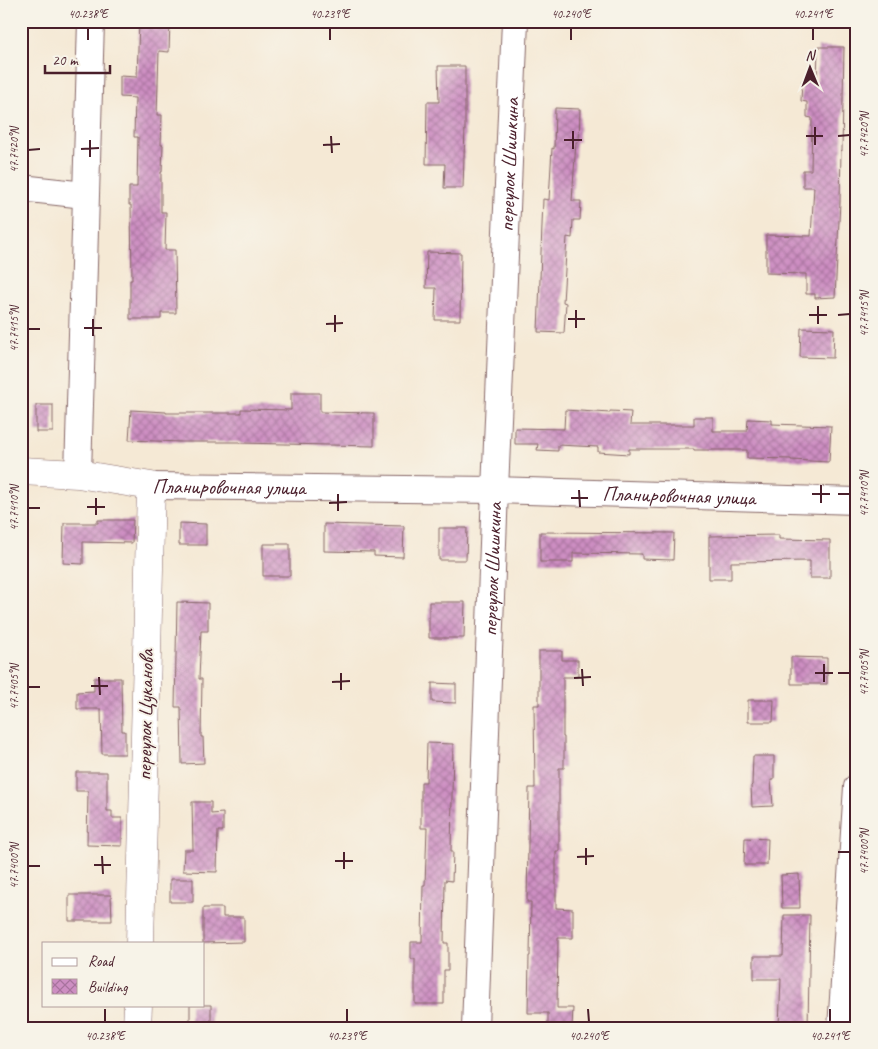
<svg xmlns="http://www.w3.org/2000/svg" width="878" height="1049" font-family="Caveat,sans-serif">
	<defs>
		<pattern id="building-cross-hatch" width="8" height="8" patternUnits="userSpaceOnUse" patternTransform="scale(1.25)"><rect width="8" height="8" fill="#cd8ec2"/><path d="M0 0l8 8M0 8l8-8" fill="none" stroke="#a8739e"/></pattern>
	</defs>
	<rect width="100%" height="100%" fill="#f7f3e8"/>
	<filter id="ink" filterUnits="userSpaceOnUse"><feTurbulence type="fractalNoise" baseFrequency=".02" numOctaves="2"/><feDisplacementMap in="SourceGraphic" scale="10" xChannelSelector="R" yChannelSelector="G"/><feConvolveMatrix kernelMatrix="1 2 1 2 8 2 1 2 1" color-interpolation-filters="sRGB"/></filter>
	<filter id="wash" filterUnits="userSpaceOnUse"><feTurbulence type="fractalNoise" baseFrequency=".0096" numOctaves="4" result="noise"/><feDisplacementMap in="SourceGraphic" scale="20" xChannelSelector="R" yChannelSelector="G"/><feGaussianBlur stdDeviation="1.12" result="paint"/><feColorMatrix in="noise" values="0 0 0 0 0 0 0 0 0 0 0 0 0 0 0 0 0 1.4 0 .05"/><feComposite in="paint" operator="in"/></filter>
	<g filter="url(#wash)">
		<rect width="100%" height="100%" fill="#f5e9d5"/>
		<g id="blocks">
			<!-- building -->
			<path fill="url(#building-cross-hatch)" d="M139,21H170L169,52L159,51L157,115H162L161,145H163L162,172H161V212H166L165,250H175L176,313H161V319H130V280H132L131,205H129V187H137L138,137H134L135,98L120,97V76L137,77Z
				M818,47H844L842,151L841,150L840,202L835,297L815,298V294H806V274L766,273V235L811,236L814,187H803V170H811L812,118L807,117V102L801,101L802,80L817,81Z
				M438,66H465V127L463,188H444L445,164H426L427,102H439Z
				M555,108L580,109L579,142H576L572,201H581L580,220H573L572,238L567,237L563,302L566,303L564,333L538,332L543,199L549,200L552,148L554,149Z
				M427,252L461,253L460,320H435L436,288H426Z
				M801,328L834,329L833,358L800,357Z
				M291,393H320V412L374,413V446L240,443V442H182L129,440L131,410L166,412V413H241V409L291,410Z
				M36,405H53V432H36Z
				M565,410L610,413V411L631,412L630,425H694V417H713V431H747L748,419L772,420V424L831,426L829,462L791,460V459L747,458V450H694V449H629V454L598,452V447L558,445V451L537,450L538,444H515V428L564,429Z
				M98,520H133L132,543L83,542V564L63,563L64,523H98Z
				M179,523L206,524V545H179Z
				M324,524L404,526L403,557L374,556V552L324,551Z
				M439,528H467L466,560H439Z
				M540,532L674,533L673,560L642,559V554L573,553V562H540Z
				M779,535V539L830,540V578H810V561L731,562V579H709V536Z
				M263,544H290V576H263Z
				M177,602L208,603V631H201L199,679H202L201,737H203L204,763L182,764L181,707H175Z
				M429,602H465L464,638H429Z
				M539,651H562V660H578V677H563V737H564V768H559V851H556V908L573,909V938H558L557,1008H573L572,1027H548V1013H528L529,956H530L531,902H527L529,788H535L534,705H539Z
				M791,657L827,658V684H791Z
				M94,678H121L122,731H125V754H102L101,709H77V692L94,691Z
				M432,683L456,684V703L432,702Z
				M748,700H774L773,722H748Z
				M427,743L453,744L451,851H453L452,881L445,880L444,943H448V970H444V1004H415V959H411V942H422L423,885H425L427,828H421V782H426Z
				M753,756H774V780H771L773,806L752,807L751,786L752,785Z
				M76,772H107V811H112V818H122V846L87,845L88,791H76Z
				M192,802H211V814L223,813V831H218L217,872L183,871L184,850H193Z
				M745,838L768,839L767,865H744Z
				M799,874L800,908H782L781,875Z
				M170,879H193V902H170Z
				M69,895H111L112,921H69Z
				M203,908H223V917H244V942L203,943Z
				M784,915H810L808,1027L779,1026L781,979H754V956H783Z
				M190,1005H211V1028H190Z"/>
		</g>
	</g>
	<g filter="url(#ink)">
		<use href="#blocks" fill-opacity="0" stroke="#866666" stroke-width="1"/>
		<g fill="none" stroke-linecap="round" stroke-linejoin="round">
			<!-- street casing -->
			<g stroke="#866666" stroke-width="28">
				<g id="street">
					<path d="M21,188L85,195"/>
					<path d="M78,474L91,21"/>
					<path id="s1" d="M151,486L495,490L857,501"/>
					<path id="s2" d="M475,1028L495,490L515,21"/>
					<path d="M841,1028L857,787"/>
				</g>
			</g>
			<!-- secondary casing -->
			<g stroke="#866666" stroke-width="29">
				<path id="secondary" d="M21,471L78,474L151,486L140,943
					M137,1028L138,1005"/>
			</g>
			<!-- street -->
			<use href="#street" stroke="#fff" stroke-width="26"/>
			<!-- secondary -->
			<use href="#secondary" stroke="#fff" stroke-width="28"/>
		</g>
	</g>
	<!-- ticks -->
	<path fill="none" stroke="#4a1f2b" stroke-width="2" d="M88,28V40M330,28V40M571,28V40M813,28V40M815,127V145M573,131V149M331,136L332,153M806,136H823M838,136L850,135M90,140V157M564,140H582M323,145L340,144M81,149L99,148M28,150L40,149M818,306V324M576,310V328M335,315V332M809,315H827M838,315L850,314M93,319V336M568,319H585M326,324L343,323M84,328H102M28,329H40M821,485V503M579,490L580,507M338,494V511M812,494H830M838,494H850M96,498V515M571,498H588M329,503L347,502M87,507H105M28,508H40M824,664V682M582,669L583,686M341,673V690M815,673H833M838,673H850M99,677L100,695M574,678L591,677M332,682L350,681M91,686H108M28,687H40M586,848V865M344,852V869M838,852H850M102,856L103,874M577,857L594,856M335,861H353M94,865H111M28,866H40M105,1009V1022M347,1009V1022M588,1009L589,1022M830,1009V1022"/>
	<g text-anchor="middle" stroke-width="4" stroke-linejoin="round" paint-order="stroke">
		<!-- street labels -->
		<g font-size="21" fill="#4a1f2b" stroke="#f7f3e8">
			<text dy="7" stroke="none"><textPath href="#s2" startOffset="864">переулок Шишкина</textPath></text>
			<text dy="7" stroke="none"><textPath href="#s1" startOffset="78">Планировочная улица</textPath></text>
			<text dy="7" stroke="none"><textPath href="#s1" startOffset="528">Планировочная улица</textPath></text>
			<text dy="7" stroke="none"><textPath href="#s2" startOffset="459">переулок Шишкина</textPath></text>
			<text transform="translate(145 715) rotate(-89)" y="7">переулок Цуканова</text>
		</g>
	</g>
	<!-- margin -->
	<rect width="878" height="1049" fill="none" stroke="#f7f3e8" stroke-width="55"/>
	<!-- legend -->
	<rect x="42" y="942" width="162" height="65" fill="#f7f3e8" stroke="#b29e9c"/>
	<rect x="52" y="958" width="25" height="8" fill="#ffffff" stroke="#b29e9c"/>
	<text x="88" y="966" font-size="15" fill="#4a1f2b">Road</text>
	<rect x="52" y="979" width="25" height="15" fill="url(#building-cross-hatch)" stroke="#b29e9c"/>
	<text x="88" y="992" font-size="15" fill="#4a1f2b">Building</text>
	<!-- north arrow -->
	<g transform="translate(810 68) rotate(359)" stroke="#f7f3e8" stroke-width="4" paint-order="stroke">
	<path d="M0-4L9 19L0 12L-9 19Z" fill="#4a1f2b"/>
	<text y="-8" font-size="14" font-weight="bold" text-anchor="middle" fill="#4a1f2b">N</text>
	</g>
	<!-- scale -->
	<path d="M45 65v8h65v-8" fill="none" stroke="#4a1f2b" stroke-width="2.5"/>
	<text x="52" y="65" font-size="15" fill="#4a1f2b" stroke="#f7f3e8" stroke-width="4" paint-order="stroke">20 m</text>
	<rect x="28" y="28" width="822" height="994" fill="none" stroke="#4a1f2b" stroke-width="2"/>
	<g font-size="12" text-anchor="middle" fill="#4a1f2b">
		<text x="88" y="18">40.238°E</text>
		<text x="330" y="18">40.239°E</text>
		<text x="571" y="18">40.240°E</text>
		<text x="813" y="18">40.241°E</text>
		<text transform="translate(864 135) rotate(-90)" y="4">47.7420°N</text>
		<text transform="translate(14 150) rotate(-90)" y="4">47.7420°N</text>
		<text transform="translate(864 314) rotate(-90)" y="4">47.7415°N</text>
		<text transform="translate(14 329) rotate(-90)" y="4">47.7415°N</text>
		<text transform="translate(864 494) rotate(-90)" y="4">47.7410°N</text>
		<text transform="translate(14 508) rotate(-90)" y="4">47.7410°N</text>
		<text transform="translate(864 673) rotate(-90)" y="4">47.7405°N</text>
		<text transform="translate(14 687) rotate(-90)" y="4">47.7405°N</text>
		<text transform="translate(864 852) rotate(-90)" y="4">47.7400°N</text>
		<text transform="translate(14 866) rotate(-90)" y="4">47.7400°N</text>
		<text x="105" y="1040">40.238°E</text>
		<text x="347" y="1040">40.239°E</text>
		<text x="589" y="1040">40.240°E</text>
		<text x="830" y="1040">40.241°E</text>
	</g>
</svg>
